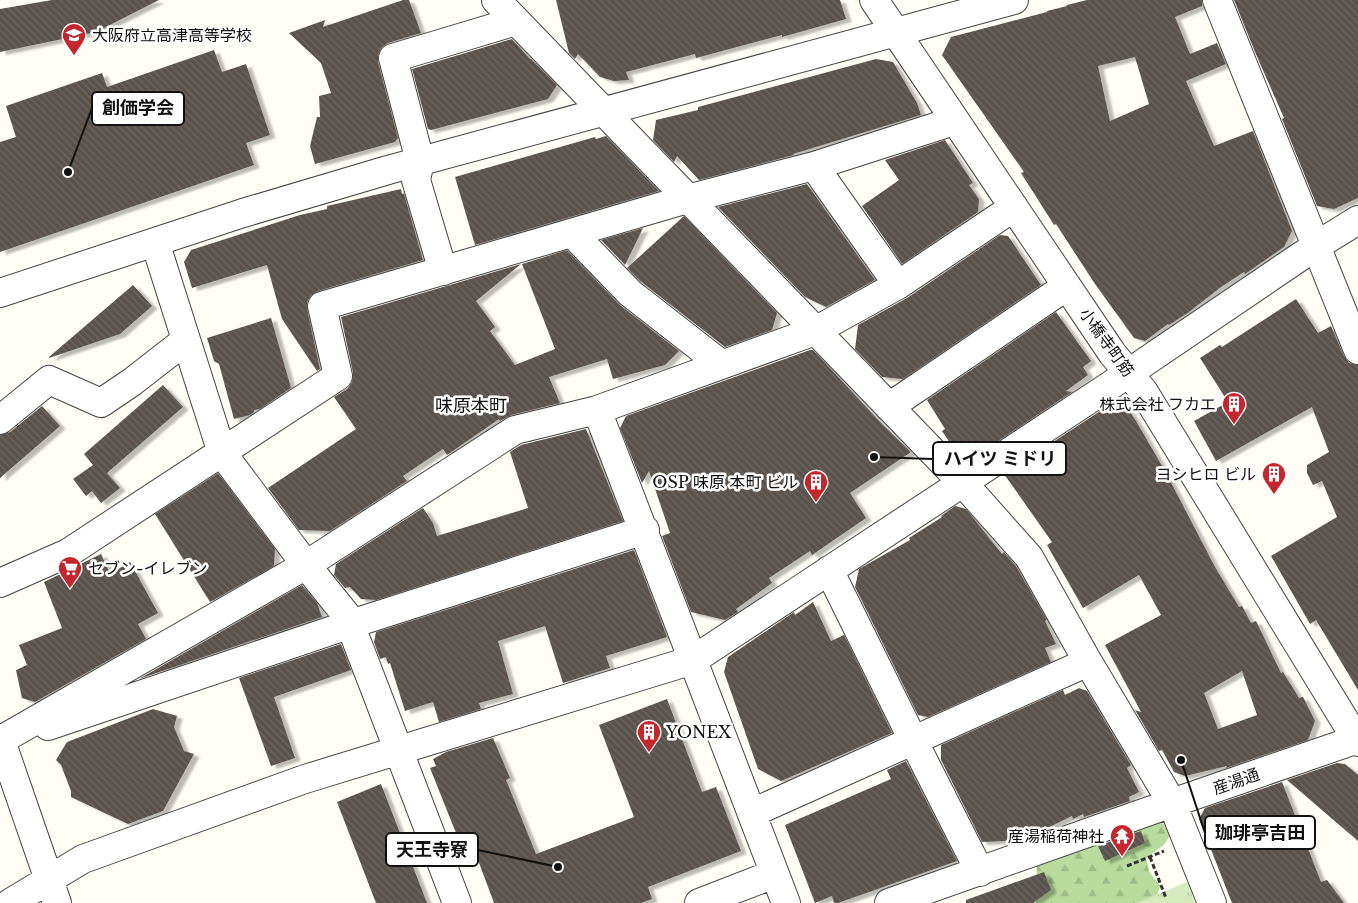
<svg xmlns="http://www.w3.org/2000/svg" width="1358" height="903" font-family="'Libre Baskerville','Noto Sans JP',serif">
	<defs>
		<pattern id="forest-firs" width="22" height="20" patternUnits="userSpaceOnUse" patternTransform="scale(1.25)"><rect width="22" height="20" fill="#b9dc9c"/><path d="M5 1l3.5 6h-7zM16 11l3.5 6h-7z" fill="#9ebc85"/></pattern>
		<pattern id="park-tufts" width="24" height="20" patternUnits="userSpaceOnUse" patternTransform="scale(1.25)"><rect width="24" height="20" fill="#d5ebbd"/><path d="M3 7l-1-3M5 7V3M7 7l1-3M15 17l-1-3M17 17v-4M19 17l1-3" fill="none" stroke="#b6c8a1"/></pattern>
		<pattern id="building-back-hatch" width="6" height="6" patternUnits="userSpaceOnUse" patternTransform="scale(1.25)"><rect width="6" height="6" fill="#5a524d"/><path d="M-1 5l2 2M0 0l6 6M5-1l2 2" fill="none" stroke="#6d6662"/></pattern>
		<filter id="shadow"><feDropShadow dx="5.5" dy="3" stdDeviation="1" flood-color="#0004"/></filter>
	</defs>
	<rect width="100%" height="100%" fill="#fffdf5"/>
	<!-- forest -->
	<path fill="url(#forest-firs)" d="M1154,819L1174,829L1164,845L1146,858L1149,871L1160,886L1155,903H1036L1037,860L1069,839L1118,840L1133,827Z"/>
	<!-- park -->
	<path fill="url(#park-tufts)" d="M1187,882L1195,903H1137Z"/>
	<!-- building -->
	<path fill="url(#building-back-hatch)" fill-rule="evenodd" filter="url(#shadow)" d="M52,0H159L96,32L0,52V9Z
		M403,0H409L421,33L388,43L381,48L378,55V62L398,138L395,142L315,164L310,146L317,117H320L319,96L331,93L321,63L289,33L325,20L323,27Z
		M556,0H840L846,19L782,37V35L696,58L695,54L626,72L629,80L614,81L600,77L578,54L575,59L569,53Z
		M1087,0H1202V6L1175,17L1190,54L1217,43L1226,64L1186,81L1214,146L1253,131L1292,231L1284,247L1245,274L1244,272L1221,287L1189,312L1169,325L1168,324L1145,341L1134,338L1095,284L1056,224L1054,225L1021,173L1024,172L942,55L951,37L1047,12V11L1067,6V5ZM1135,57L1149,104L1110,121L1098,66Z
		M1234,0H1358V198L1334,209L1317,206L1282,119L1284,118L1255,52Z
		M512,39L530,59H531L557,85L548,99L431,130L428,129L412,69Z
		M214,50L222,72L246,64L270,135L246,143L254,165L0,252V142L16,137L6,106L102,73L107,87Z
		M876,59L893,62L917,103L921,115L793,154L794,155L699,180L677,156L674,162L653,140L656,120L698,110V107Z
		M606,136L659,191L475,245L455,177L595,137L596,139Z
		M945,140L973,183L969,185L979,199L978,212L902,264L862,206L899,180L885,160Z
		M807,184L875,280L826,307L805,297L718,207Z
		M401,189L402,194H404L423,260L318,291L311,295L307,302V309L320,369L317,371L282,319L267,265L192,288L184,262L191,250L300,215L327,209V206Z
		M684,216L777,313L772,330L725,347L640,281L627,268Z
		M643,228L625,265L601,240Z
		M1000,235L1008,236L1041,285L903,379L882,377L855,349L858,325L907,298Z
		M567,250L620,305L679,351L665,365L613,379L607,359L549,377L560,403L511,415L500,421L499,419L447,455L443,449L403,476L407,481L330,531L299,530L268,488L356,429L334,397L347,389L352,382L353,373L341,317L521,264L476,301L495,327L490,331L515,365L555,349L522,264Z
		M133,285L152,306L120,334L49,358V357Z
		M1296,299L1318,333L1331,326L1344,356L1349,363L1358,365V690L1316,620L1310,624L1271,556L1337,517L1322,481L1313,485L1307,473V465L1329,452L1312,407L1216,461L1194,421L1228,402L1200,358L1220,345L1222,347Z
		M1056,312L1091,361L1083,367L1088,375L1066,391L1072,392L986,449L982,448L971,456L958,455L942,431L945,429L927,400Z
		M271,318L291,388L260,409L254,410V412L250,415L234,419L219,364L214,361L207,338Z
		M810,350H813L883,425L911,452L850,493L866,518L812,555L810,551L769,578L772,583L736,609L738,612L725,620L691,612L662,536L670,533L649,471L642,483L620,428L626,416Z
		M163,385L183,407L107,473L120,488L101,503L92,491L86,496L73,479L93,465L84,454Z
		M1111,404L1127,408L1136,421L1165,471L1215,567L1239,607L1242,606L1251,623L1256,621L1281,673L1283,672L1299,698L1303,697L1315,721L1308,740L1226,768L1227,766L1185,776L1174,772L1162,750L1159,751L1135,710L1141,712L1105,645L1161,615L1139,575L1083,608L1047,545L1052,542L1004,474ZM1242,671L1257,715L1218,729L1204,693Z
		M42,406L60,426L0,478V435L10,432Z
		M586,429L623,521L376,600L361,599L350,587L345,588L334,575L336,564L423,508L433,523L437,536L528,508L510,452L521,445Z
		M218,473L275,549L274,566L210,602L155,514Z
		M955,506L966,509L1002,554L1004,552L1016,566L1047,620L1045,621L1056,644L1045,648L1051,662L928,717L918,715L855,587L859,569L910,540L909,538L942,517L941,516Z
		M634,550L667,637L606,656L610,668L563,683L545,626L498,641L513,694L479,703L481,709L439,722L433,702L405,711L390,663L388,664L386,657L380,659L374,642L376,632Z
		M101,554L110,574L130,562L158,613L138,624L146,639L35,702L22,698L16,670L27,665L19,645L62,628L44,582Z
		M302,585L317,603L322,617L139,679Z
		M813,602L831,641L844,635L892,733L781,781L758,769L724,672L728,657L794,612L795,615Z
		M341,644L351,670L274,697L295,758L271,766L239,678Z
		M1079,688L1087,691L1131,765L1127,768L1139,792L1129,797L1130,801L1084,817L1083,814L1073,819L1072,816L1031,836L1029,831L1005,841L982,842L941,760V745L1063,690L1065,695Z
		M667,699L702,792L716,787L741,851L648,887L652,899L641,903H494L475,852L462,857L454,834L456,833L430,768L436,766L433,759L446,752L493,738L510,778L506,780L536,854L634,817L599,725Z
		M153,709L177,716L174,727L184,751L194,754L163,811L128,824L71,797V791L61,765L56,760L67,742Z
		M906,761L957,861L838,903H834L832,896L815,903L785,825L891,779L887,770Z
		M1337,763L1345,764L1358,775V841L1287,780Z
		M1282,782L1321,882L1327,880L1344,903H1232L1199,819L1205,808Z
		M381,784L427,903H376L337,802Z
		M1141,831L1145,843L1105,861L1098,846Z
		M1044,872L1051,890L1033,903H966V900Z"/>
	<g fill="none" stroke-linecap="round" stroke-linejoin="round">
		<!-- minor casing -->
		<g stroke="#444" stroke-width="30">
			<path id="minor" d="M496,0L963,483L1029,557L1088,662L1172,803L1212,903
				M874,0L1112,353L1144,392L1358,742
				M1217,0L1358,350
				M814,166L898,285
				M572,233L630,293L721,364
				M155,242L222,453L306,565L347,616L457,903
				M443,271L416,180L420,161L393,58L516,21
				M0,293L243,213L388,170L1014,0
				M889,407L1067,286
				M597,410L786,903
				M0,420L49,380L101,403L132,382L186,340
				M829,570L916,746L980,872
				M0,583L68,553L338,376L322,306L687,199L814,166L954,121
				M48,726L351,624L645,530
				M0,738L57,903
				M1,740L306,565L515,430L597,410L815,331L898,285L1014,207
				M752,813L1088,662
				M10,903L83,859L305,779L693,660L1108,387L1316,246L1358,220
				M699,903L774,874
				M889,903L1172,803L1358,739"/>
		</g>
		<!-- path -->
		<path stroke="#333" stroke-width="3" stroke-dasharray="5 2.5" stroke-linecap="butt" d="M1150,857L1166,898
			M1127,866L1164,851"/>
		<!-- minor -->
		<use href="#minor" stroke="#fff" stroke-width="28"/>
	</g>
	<!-- icons -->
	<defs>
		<g id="school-pin" transform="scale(1.25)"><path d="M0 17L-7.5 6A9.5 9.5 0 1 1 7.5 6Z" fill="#c4262e" stroke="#fff"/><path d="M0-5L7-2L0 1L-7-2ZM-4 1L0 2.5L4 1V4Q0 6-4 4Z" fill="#fff"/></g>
		<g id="building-pin" transform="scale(1.25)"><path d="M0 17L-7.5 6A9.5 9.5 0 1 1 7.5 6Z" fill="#c4262e" stroke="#fff"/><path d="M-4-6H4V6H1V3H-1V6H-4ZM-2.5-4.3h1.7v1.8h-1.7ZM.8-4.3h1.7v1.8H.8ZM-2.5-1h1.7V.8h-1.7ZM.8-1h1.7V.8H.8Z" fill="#fff"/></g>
		<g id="supermarket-pin" transform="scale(1.25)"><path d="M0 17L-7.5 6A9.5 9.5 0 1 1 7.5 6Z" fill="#c4262e" stroke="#fff"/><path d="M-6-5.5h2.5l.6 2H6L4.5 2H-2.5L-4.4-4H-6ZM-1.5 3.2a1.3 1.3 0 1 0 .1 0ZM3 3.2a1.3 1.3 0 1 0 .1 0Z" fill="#fff"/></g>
		<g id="temple-pin" transform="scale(1.25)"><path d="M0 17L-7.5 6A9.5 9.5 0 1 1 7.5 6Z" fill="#c4262e" stroke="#fff"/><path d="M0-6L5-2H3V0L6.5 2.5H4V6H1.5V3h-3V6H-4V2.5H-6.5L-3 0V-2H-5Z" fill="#fff"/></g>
	</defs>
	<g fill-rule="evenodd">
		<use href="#school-pin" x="74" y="35"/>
		<use href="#building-pin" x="1234" y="404"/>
		<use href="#building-pin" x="1274" y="474"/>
		<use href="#building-pin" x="816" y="482"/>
		<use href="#supermarket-pin" x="70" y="568"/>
		<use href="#building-pin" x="649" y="732"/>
		<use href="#temple-pin" x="1122" y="836"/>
	</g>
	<g text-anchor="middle" stroke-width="5" stroke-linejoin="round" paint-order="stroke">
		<!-- poi labels -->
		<g font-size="16" fill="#111" stroke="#fff" text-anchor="end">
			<text x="92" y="41" text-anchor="start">大阪府立高津高等学校</text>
			<text x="1216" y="410">株式会社 フカエ</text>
			<text x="1256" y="480">ヨシヒロ ビル</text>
			<text x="798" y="488">OSP 味原 本町 ビル</text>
			<text x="88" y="574" text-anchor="start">セブン-イレブン</text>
			<text x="666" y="738" text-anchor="start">YONEX</text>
			<text x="1104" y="842">産湯稲荷神社</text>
		</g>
		<!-- street labels -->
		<g font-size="16" fill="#111" stroke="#fff">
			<text transform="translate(1107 342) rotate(54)" y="6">小橋寺町筋</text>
			<text transform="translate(1236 781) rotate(-19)" y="6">産湯通</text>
		</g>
		<!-- neighbourhood labels -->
		<g font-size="18" fill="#111" stroke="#fff">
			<text x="471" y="412">味原本町</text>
		</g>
	</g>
	<!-- callouts -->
	<path fill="none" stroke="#111" stroke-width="2" d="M68 172L92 108M874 457L933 459M1181 760L1205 833M558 867L478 850"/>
	<g fill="#111" stroke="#fff" stroke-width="2">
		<circle cx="68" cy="172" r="5"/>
		<circle cx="874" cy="457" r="5"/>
		<circle cx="1181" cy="760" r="5"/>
		<circle cx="558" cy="867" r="5"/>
	</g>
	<g fill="#fff" stroke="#111" stroke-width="2">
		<rect x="92" y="92" width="92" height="33" rx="5"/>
		<rect x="933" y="442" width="133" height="33" rx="5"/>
		<rect x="1205" y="816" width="110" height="33" rx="5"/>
		<rect x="386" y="833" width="92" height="33" rx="5"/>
	</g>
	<g font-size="18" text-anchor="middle" font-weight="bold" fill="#111">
		<text x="138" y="114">創価学会</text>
		<text x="1000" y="465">ハイツ ミドリ</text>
		<text x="1260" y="839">珈琲亭吉田</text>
		<text x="432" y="856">天王寺寮</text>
	</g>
</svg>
